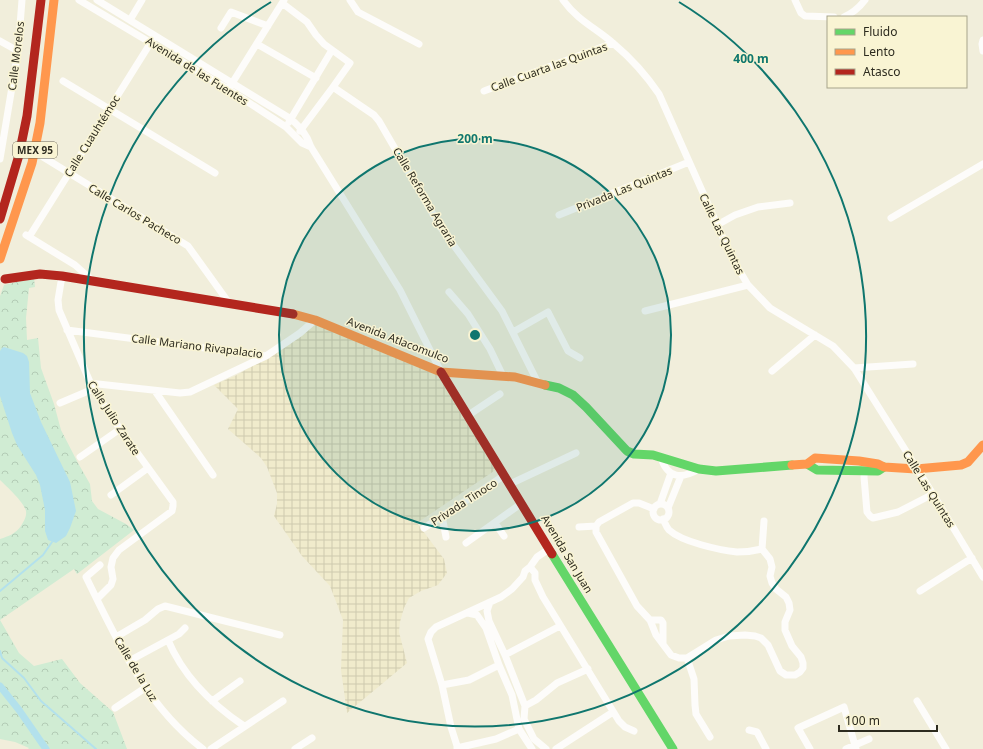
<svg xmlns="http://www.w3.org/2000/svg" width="983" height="749" font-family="'Noto Sans',sans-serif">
	<defs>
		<pattern id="industrial-grid" width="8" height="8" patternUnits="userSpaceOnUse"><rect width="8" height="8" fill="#f0ebcc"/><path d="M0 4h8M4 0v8" fill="none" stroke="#cecaaf"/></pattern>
		<pattern id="park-crowns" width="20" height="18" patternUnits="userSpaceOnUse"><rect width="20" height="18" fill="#d0ecd3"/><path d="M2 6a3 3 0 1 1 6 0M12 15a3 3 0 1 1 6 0" fill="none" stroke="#b3cbb5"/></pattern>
	</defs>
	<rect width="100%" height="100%" fill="#f1eedb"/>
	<!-- industrial -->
	<path fill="url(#industrial-grid)" d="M316,321L435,369L497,469L417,523L444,559L447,573L438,585L421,591L409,598L404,608L400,622L399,632L407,663L347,713L341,670L343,620L330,586L302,556L274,516L277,504V493L267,467L261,458L228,429L238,409L214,385L237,375L289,345Z"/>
	<!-- park -->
	<path fill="url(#park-crowns)" d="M34,278L35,287L29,288L26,318L27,340L38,338L41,368L54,404L61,430L78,463L90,484L92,501L98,509L126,524L134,530L77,574L74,569L0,620L19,653L34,666L62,659L80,683L113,712L127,749H28L29,748L15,742L0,739V539C9,536 15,534 21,526C23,522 27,517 26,511C24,502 7,487 0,480V296L4,285Z"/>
	<!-- water -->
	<path fill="#b3e1ec" d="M4,347L23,353L27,356L29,362L30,393L41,422L70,482L76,511L70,528L66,536L56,543L48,540L45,531V510L40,485L36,475L17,445L12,433L0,396V351L2,348Z"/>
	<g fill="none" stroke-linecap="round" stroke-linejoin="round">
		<!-- stream -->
		<path stroke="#b3e1ec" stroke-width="2" d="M0,591L43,555L52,542
			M0,651L2,658L24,678L41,701L96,749"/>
		<!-- canal -->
		<path stroke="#b3e1ec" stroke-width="7" d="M0,686L19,710L46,749"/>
		<!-- street -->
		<path stroke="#fdfcfa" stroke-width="7" d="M79,0L228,89L286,127L302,143L311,147
			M97,0L291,119C301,128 307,135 311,147L400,290L441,372
			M350,0L358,12L419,44
			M563,0C578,21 596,28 614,44C632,59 646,75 659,94L732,258L748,285L770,308L833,346L854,368L933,494L983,577
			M795,0L801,13L805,16L834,17
			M282,3L307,22L316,35L324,44L350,63L333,87L300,131
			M844,17C853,13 859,8 865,0
			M130,20L142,0
			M221,28L231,12L268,26
			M983,40L982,44L983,51
			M0,41L18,51
			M257,44L316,78
			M63,81L215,173
			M231,85L284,0
			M333,87L374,115L379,121L441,228L502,311L538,383
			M484,91L613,43
			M289,122L332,50
			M43,157L188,246L229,303
			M0,159L18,51L22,0
			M559,215L689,162
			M891,218L983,164
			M717,225L735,215L758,207L790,203
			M26,235L75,265L93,281
			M29,237L153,39
			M62,276L58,300L59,310L93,389L120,429L173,502V506L172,511L119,550L113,558L111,567L113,579L111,585L97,599
			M449,292L468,314L490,349L503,376
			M645,311L748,285
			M67,330L266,356
			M513,332L548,312L568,351L580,358
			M854,368L913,364
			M772,371L815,335
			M89,383L180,393L190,392L266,356L300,333L315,320
			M155,391L213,475
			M60,403L93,389
			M467,416L500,394
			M80,457L120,429
			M661,458C668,479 682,479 699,469
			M865,466L864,477L867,512L870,516L873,518L898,512L933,494
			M510,484L576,453
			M111,495L148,468
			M660,504L671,473
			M653 512a8 8 0 1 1 16 0a8 8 0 1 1-16 0Z
			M668,508L681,476
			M654,509L639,503H633L599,522L596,526V532L637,606L650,620L656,635L671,655L679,658H687L716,640L729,636L745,635L755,636L761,638L768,645L780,671L786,675H795L800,672L803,668V663L801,657L792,646L785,630V622L790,610L789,603L786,597L776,589L772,583L770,576L772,567L770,559L762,549L764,521
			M442,516L446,537
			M663,519C665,523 666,527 669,530C682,542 719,550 737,552C746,552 754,551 762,549
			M495,523L504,536
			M579,527L596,526
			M424,528L505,475
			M466,543L522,503
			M100,565L86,577C117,640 145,705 203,749
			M530,567L535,573V580L543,597L619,721L625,727L634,731
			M920,591L972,558
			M490,602L487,611L489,621L505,655L525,706L524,719L534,739L546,749
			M468,613L477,615L486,628L499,665L512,695L519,729L532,749
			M650,620H661L663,623V643
			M116,637L145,620L158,609L165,606L280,635
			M168,640C183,676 213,705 244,726
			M505,655L560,626
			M687,658L694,679L695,705L696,714L710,737
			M129,661L179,634L185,628
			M442,685L469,680L499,665
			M212,701L240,681
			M917,701L946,749
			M525,706L536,700L557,683L588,669
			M115,708L145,688
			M749,730L757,732L766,749
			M457,748L496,739L519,729
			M211,749L283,701
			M295,749L312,738
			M458,749L451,727L442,685L428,639L431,632L436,627L501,597L512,589L523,577L525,571L530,567L537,557L549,549
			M556,749L613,712
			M810,749L798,728L844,707L856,749
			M846,749L869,739"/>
		<!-- fast -->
		<path stroke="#63d668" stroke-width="9" d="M545,385L559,388L573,395L586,407L627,451L634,454L653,455L699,469L716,471L792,465
			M807,464L817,470L878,471L884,467
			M552,554L673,749"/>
		<!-- slow -->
		<path stroke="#ff974d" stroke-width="9" d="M0,259L32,163L40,123L54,0
			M293,314L315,320L441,372L515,377L545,385
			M792,465L807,464L815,458L859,461L878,464L884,467L916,469L961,465L968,462L983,445"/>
		<!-- jam -->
		<path stroke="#b3261e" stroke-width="9" d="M0,219L19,155L27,116L41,0
			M5,279L40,274L62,276L293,314
			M441,372L552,554"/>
	</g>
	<!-- distance rings -->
	<circle cx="475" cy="335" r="196" fill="#0f766e" fill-opacity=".12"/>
	<g fill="none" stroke="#0f766e" stroke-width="2">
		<circle cx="475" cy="335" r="196"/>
		<path d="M679 2A391 391 0 1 1 271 2"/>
	</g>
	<g text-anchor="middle" stroke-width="3" stroke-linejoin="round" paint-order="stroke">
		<!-- shield labels -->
		<rect fill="#f9f4d3" stroke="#6a6755" stroke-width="1" x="13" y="142" width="44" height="16" rx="3"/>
		<g font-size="10" font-weight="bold" fill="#2d2b1f">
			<text x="35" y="154">MEX 95</text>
		</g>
		<!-- street labels -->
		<g font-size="11" fill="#2d2b1f" stroke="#f9f4d3">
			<text transform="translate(16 56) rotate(-83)" y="4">Calle Morelos</text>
			<text transform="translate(549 67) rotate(-20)" y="4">Calle Cuarta las Quintas</text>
			<text transform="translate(197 71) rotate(32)" y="4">Avenida de las Fuentes</text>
			<text transform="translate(92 136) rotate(-58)" y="4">Calle Cuauhtémoc</text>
			<text transform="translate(624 189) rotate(-22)" y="4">Privada Las Quintas</text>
			<text transform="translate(425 197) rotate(59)" y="4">Calle Reforma Agraria</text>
			<text transform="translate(135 214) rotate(31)" y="4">Calle Carlos Pacheco</text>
			<text transform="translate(722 234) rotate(64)" y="4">Calle Las Quintas</text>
			<text transform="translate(398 340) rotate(21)" y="4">Avenida Atlacomulco</text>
			<text transform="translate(197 346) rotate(7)" y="4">Calle Mariano Rivapalacio</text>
			<text transform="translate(114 418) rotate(57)" y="4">Calle Julio Zarate</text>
			<text transform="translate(929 489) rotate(58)" y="4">Calle Las Quintas</text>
			<text transform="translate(464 502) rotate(-33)" y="4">Privada Tinoco</text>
			<text transform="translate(567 554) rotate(59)" y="4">Avenida San Juan</text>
			<text transform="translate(136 669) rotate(59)" y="4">Calle de la Luz</text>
		</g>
	</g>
	<circle cx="475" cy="335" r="6" fill="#0f766e" stroke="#f9f4d3" stroke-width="2"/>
	<g font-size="12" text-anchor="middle" font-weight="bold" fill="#0f766e" stroke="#f9f4d3" stroke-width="3" stroke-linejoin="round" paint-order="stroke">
		<text x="751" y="63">400 m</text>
		<text x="475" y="143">200 m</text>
	</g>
	<!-- legend -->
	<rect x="827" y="16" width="140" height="72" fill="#f9f4d3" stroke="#a7a48b"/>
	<rect x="835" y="29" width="20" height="6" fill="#63d668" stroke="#a7a48b"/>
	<text x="863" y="36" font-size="12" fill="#2d2b1f">Fluido</text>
	<rect x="835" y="49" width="20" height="6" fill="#ff974d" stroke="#a7a48b"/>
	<text x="863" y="56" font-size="12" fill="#2d2b1f">Lento</text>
	<rect x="835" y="69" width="20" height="6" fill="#b3261e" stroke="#a7a48b"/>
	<text x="863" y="76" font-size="12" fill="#2d2b1f">Atasco</text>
	<!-- scale -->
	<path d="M839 725v6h98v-6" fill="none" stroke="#2d2b1f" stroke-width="2"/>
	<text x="845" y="725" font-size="12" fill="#2d2b1f" stroke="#f9f4d3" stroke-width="3" paint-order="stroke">100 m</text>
</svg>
